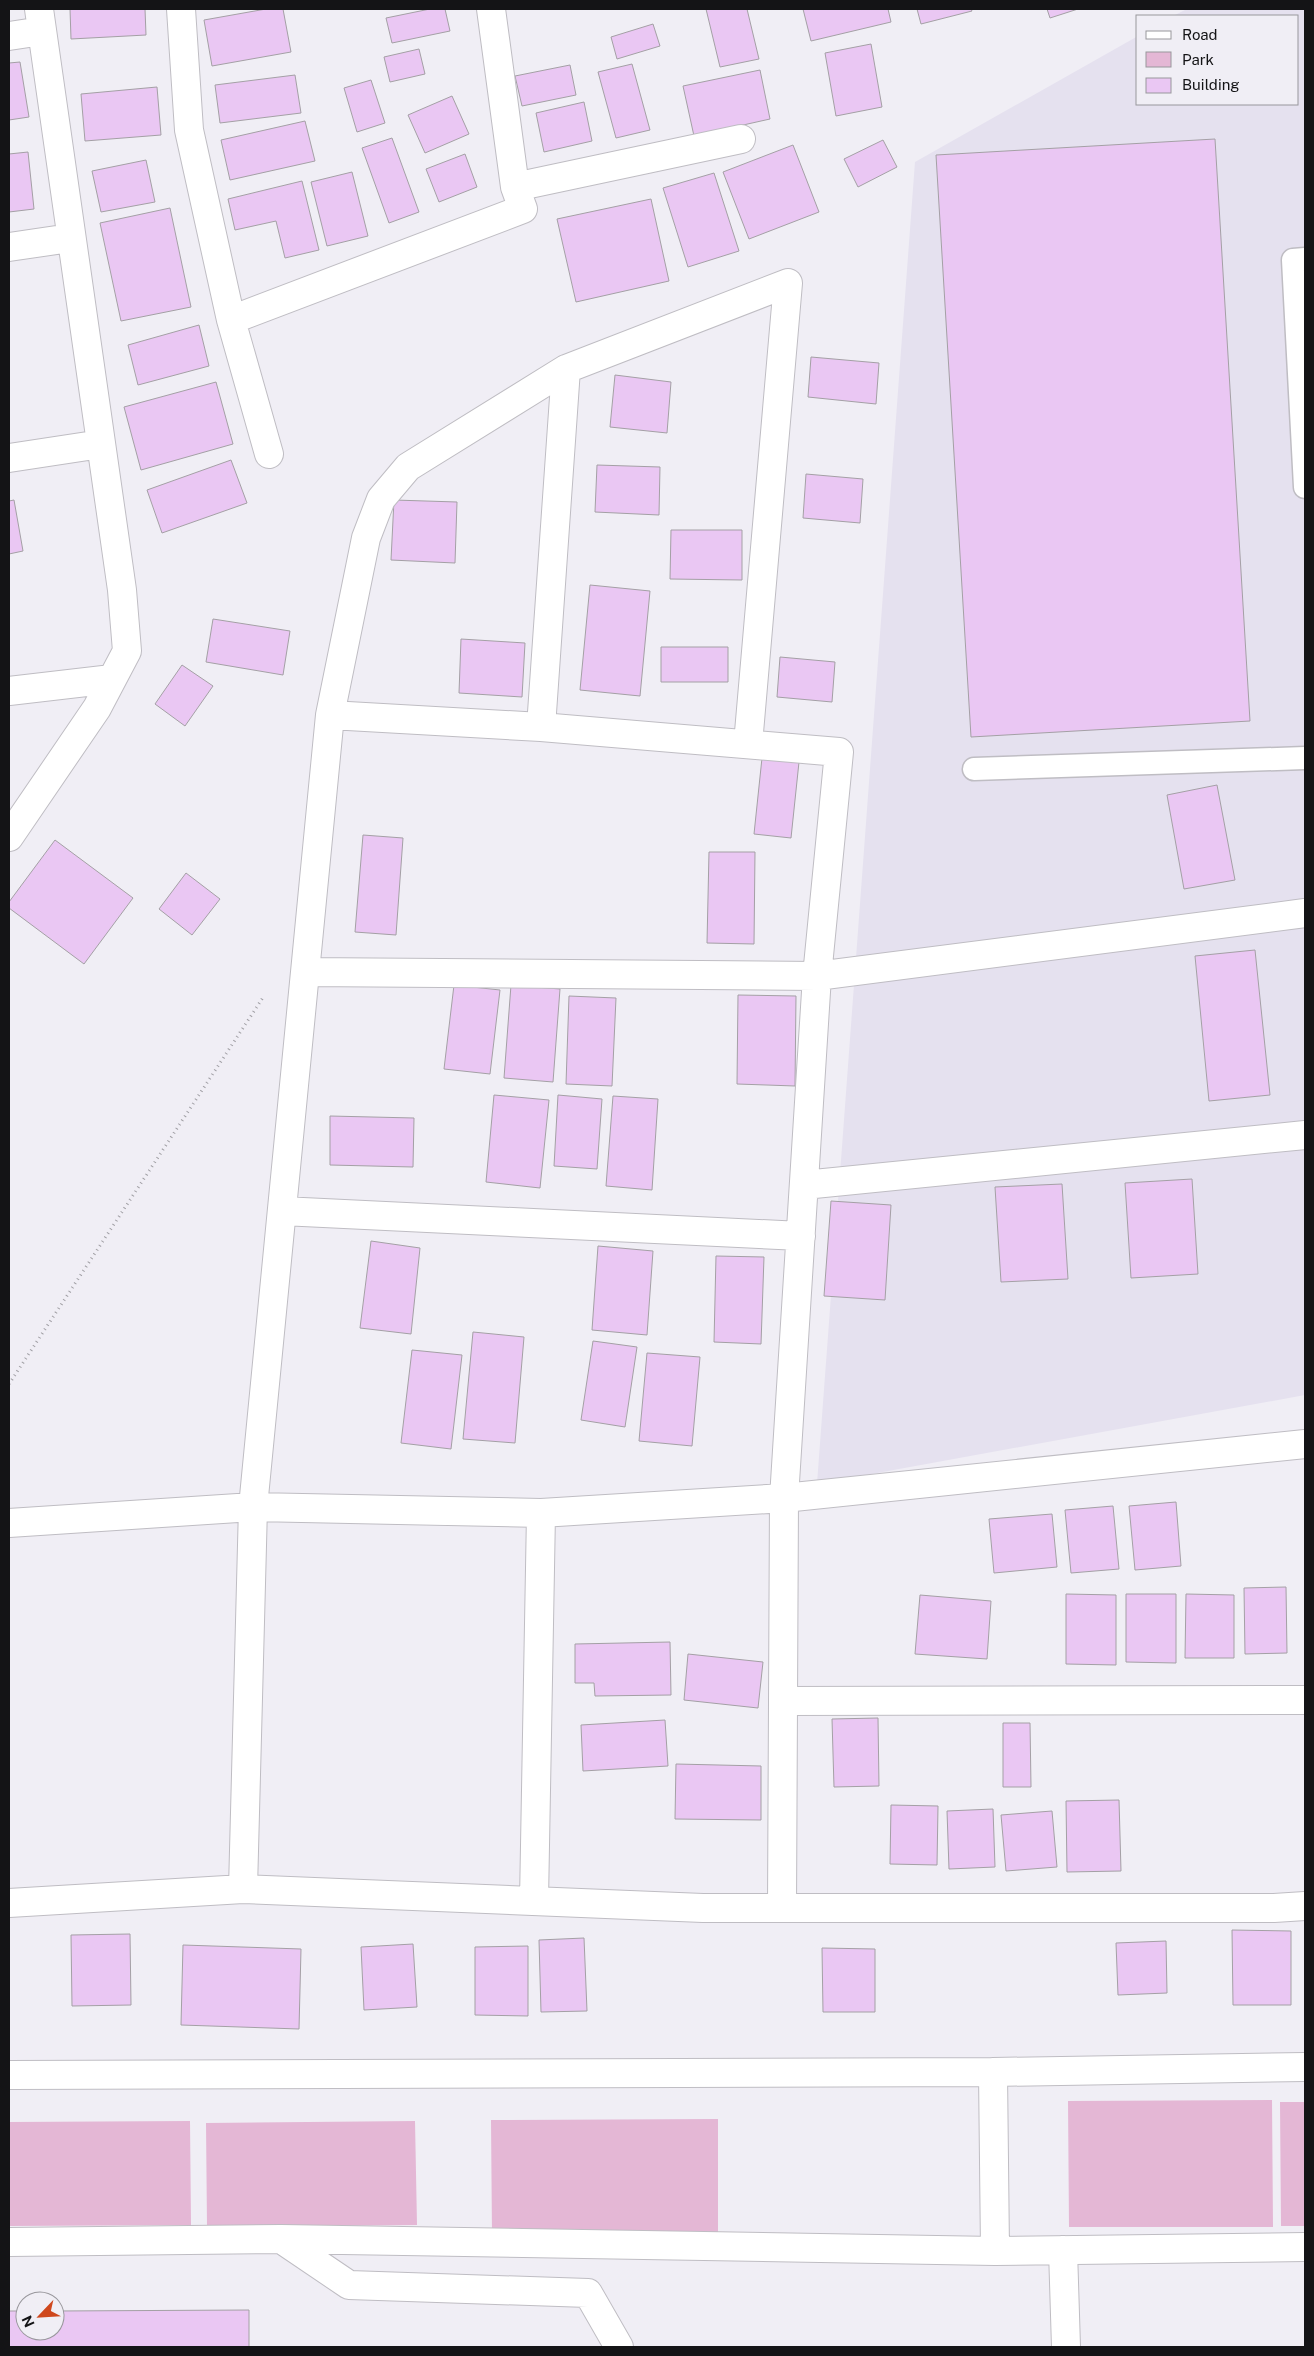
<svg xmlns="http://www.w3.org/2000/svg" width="1314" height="2356" font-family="'Public Sans',sans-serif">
	<rect width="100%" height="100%" fill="#f0eef5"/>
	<!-- built -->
	<path fill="#e5e1ef" d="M1187,9H1305V1395L817,1484L915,162L1138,36V104H1298V16H1173Z"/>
	<!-- green -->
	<path fill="#e4b7d5" d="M1272,2100L1273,2227H1069L1068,2101Z
		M1280,2102H1305V2226H1281Z
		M718,2119V2236H492L491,2120Z
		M190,2121L191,2225L9,2226V2122Z
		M415,2121L417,2225L207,2227L206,2123Z"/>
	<!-- building -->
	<path fill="#eac7f3" stroke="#a4a0a5" d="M70,9H145L146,35L71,39Z
		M266,9H283L291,52L212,66L204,20Z
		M430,9H445L450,31L392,43L386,18Z
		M706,9H747L759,59L720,67Z
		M803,9H888L891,22L811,41Z
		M917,9H971L972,11L921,24Z
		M1047,9H1078L1050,18Z
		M653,24L660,46L617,59L611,37Z
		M871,44L882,107L836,116L825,53Z
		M419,49L425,74L390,82L384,57Z
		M20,62L29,117L9,120V63Z
		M632,64L650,130L616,138L598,72Z
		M570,65L576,95L522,106L515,76Z
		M760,70L770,119L694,136L683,86Z
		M295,75L301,113L220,123L215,85Z
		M371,80L385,123L357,132L344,88Z
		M157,87L161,135L85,141L81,94Z
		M452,96L469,134L425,153L408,115Z
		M584,102L592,141L544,152L536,113Z
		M305,121L315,161L230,180L221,140Z
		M392,138L419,212L389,223L362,148Z
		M1215,139L1250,721L971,737L936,155Z
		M883,140L897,167L858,187L844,159Z
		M793,145L819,212L749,239L723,172Z
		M28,152L34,209L9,212V154Z
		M465,154L477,187L439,202L426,169Z
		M146,160L155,202L101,212L92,171Z
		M352,172L368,236L327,246L311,182Z
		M714,173L739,251L688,267L663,188Z
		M302,181L319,250L285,258L276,221L235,230L228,199Z
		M651,199L669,281L576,302L557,219Z
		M170,208L191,307L121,321L100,223Z
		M199,325L209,366L138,385L128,345Z
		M811,357L879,363L876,404L808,397Z
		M615,375L671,382L667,433L610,427Z
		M216,382L233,444L141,470L124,407Z
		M231,460L247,503L162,533L147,490Z
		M597,465L660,467L659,515L595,512Z
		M806,474L863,479L860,523L803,518Z
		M14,500L23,551L9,554V501Z
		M394,500L457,502L455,563L391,560Z
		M671,530H742V580L670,579Z
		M590,585L650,591L640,696L580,690Z
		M213,619L290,631L283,675L206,662Z
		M461,639L525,643L522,697L459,693Z
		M661,647H728V682H661Z
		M780,657L835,662L832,702L777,697Z
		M182,665L213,686L185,726L155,704Z
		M762,758L799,762L791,838L754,834Z
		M1217,785L1235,880L1184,889L1167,795Z
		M363,835L403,838L396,935L355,932Z
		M55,840L133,898L84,964L9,908V902Z
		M709,852H755L754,944L707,943Z
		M186,873L220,899L192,935L159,909Z
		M1255,950L1270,1095L1209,1101L1195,956Z
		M454,985L500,990L490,1074L444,1069Z
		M511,985L560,989L553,1082L504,1078Z
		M738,995L796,996L795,1086L737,1084Z
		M569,996L616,998L612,1086L566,1084Z
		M494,1095L549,1100L540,1188L486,1182Z
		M558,1095L602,1099L597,1169L554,1166Z
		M613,1096L658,1099L652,1190L606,1186Z
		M330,1116L414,1118L413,1167L330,1165Z
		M1192,1179L1198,1274L1131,1278L1125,1183Z
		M1062,1184L1068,1279L1001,1282L995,1187Z
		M831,1201L891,1205L885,1300L824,1296Z
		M371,1241L420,1248L411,1334L360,1328Z
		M598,1246L653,1251L647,1335L592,1330Z
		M716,1256L764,1257L761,1344L714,1342Z
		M473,1332L524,1337L515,1443L463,1439Z
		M593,1341L637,1347L625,1427L581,1420Z
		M412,1350L462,1355L451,1449L401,1443Z
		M647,1353L700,1357L692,1446L639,1441Z
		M1176,1502L1181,1566L1135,1570L1129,1506Z
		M1113,1506L1119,1569L1071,1573L1065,1510Z
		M1052,1514L1057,1567L994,1573L989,1519Z
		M1286,1587L1287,1653L1245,1654L1244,1588Z
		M1066,1594L1116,1595V1665L1066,1664Z
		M1126,1594H1176V1663L1126,1662Z
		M1186,1594L1234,1595V1658H1185Z
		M920,1595L991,1601L987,1659L915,1654Z
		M670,1642L671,1695L595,1696L594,1683H575V1644Z
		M688,1654L763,1662L758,1708L684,1700Z
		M878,1718L879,1786L834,1787L832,1719Z
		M665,1720L668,1766L583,1771L581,1725Z
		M1003,1723H1030L1031,1787H1003Z
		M676,1764L761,1766V1820L675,1819Z
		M1119,1800L1121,1871L1067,1872L1066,1801Z
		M891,1805L938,1806L937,1865L890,1864Z
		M993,1809L995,1867L949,1869L947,1811Z
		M1052,1811L1057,1867L1006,1871L1001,1815Z
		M1232,1930L1291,1931V2005H1233Z
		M130,1934L131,2005L72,2006L71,1935Z
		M584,1938L587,2011L541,2012L539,1940Z
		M1166,1941L1167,1993L1118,1995L1116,1943Z
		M413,1944L417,2007L364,2010L361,1947Z
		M183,1945L301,1949L299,2029L181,2025Z
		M528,1946V2016L475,2015V1947Z
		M822,1948L875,1949V2012H823Z
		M249,2310V2347H9V2311H25V2331H55V2311Z"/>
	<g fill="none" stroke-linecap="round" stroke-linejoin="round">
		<!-- lane casing -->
		<g stroke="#bfbdc3" stroke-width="25">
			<path id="lane" d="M1305,259L1293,260L1305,487
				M974,769L1305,758"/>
		</g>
		<!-- street casing -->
		<g stroke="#bfbdc3" stroke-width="30">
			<path id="street" d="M181,9L189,130L231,320L269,454
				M9,36L42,31
				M515,187L741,139
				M9,247L70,238
				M231,320L523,209L515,187L491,9
				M9,458L101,444
				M9,691L112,679
				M330,715L541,727L839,752L817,976L784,1498L782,1908
				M541,727L566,369
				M9,837L97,708L127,651L122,590L39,9
				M305,972L817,976L1305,913
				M804,1185L1305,1135
				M282,1211L801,1236
				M9,1523L253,1507L541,1513L784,1498L1305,1444
				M783,1701L1305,1700
				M243,1889L253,1507L330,715L366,538L381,499L408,467L566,369L788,283L748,744
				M534,1901L541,1513
				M9,1903L243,1889L703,1908H1274L1305,1906
				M993,2072L995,2251
				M9,2075L993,2072L1305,2067
				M281,2239L349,2285L588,2293L619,2347
				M9,2242L281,2239L995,2251L1305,2247
				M1063,2250L1066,2347"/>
		</g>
		<!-- path -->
		<path stroke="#a09fa4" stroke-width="3" stroke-dasharray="1 4" stroke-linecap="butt" d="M9,1384L264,996"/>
		<!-- lane -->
		<use href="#lane" stroke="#fff" stroke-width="22"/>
		<!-- street -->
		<use href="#street" stroke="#fff" stroke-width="28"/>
	</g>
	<!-- border -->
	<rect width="1314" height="2356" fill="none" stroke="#141416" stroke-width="20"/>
	<!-- legend -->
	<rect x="1136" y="15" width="162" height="90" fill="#f0eef5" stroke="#98979c"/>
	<rect x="1146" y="31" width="25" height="8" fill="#ffffff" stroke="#98979c"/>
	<text x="1182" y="40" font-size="15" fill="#141416">Road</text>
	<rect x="1146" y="52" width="25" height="15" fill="#e4b7d5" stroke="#98979c"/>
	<text x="1182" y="65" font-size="15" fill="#141416">Park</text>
	<rect x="1146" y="78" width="25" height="15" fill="#eac7f3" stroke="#98979c"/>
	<text x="1182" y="90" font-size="15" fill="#141416">Building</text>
	<!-- north arrow -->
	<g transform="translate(40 2316) rotate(245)"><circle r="24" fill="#f0eef5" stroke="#98979c"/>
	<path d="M0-4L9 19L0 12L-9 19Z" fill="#cf471d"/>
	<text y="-8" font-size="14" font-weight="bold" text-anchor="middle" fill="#141416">N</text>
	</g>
</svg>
